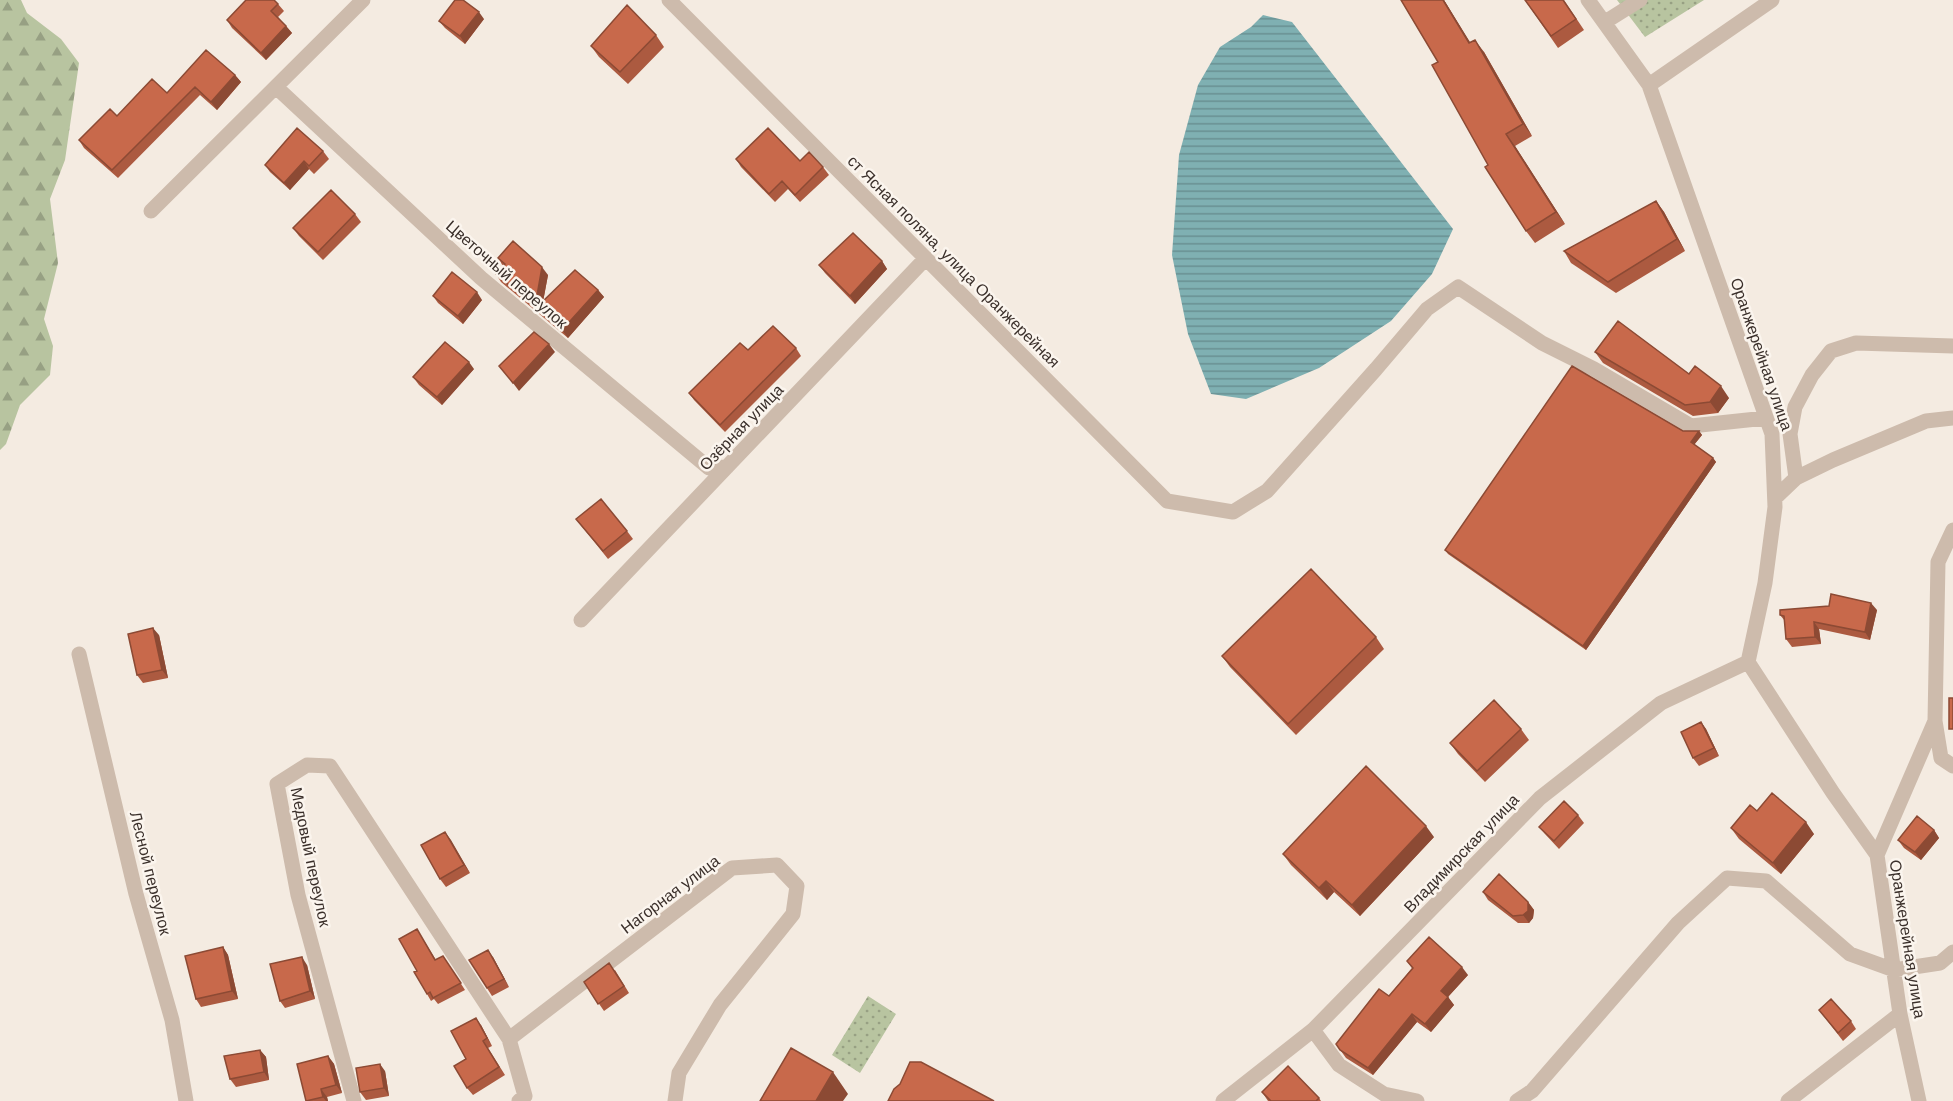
<svg xmlns="http://www.w3.org/2000/svg" width="1953" height="1101" font-family="Arial,sans-serif">
	<defs>
		<pattern id="forest-firs" width="22" height="20" patternUnits="userSpaceOnUse" patternTransform="scale(1.5)"><rect width="22" height="20" fill="#b8c4a0"/><path d="M5 1l3.5 6h-7zM16 11l3.5 6h-7z" fill="#97a083"/></pattern>
		<pattern id="park-dots" width="8" height="8" patternUnits="userSpaceOnUse" patternTransform="scale(1.5)"><rect width="8" height="8" fill="#b8c4a0"/><path d="M2 2h.1M6 6h.1" fill="none" stroke="#97a083" stroke-width="1.8" stroke-linecap="round"/></pattern>
		<pattern id="water-rules" width="6" height="5" patternUnits="userSpaceOnUse" patternTransform="scale(1.5)"><rect width="6" height="5" fill="#7fb0b2"/><path d="M0 2.5h6" fill="none" stroke="#699091"/></pattern>
	</defs>
	<rect width="100%" height="100%" fill="#f4ebe1"/>
	<!-- forest -->
	<path fill="url(#forest-firs)" d="M0,0H21L27,13L61,39L79,63L65,160L50,199L58,263L44,319L53,346L50,375L20,405L6,444L0,450Z"/>
	<!-- park -->
	<path fill="url(#park-dots)" d="M1617,0H1704L1645,37Z
		M868,996L896,1014L860,1073L832,1055Z"/>
	<!-- water -->
	<path fill="url(#water-rules)" d="M1263,15L1292,22L1453,229L1432,274L1391,321L1319,368L1246,399L1211,394L1188,334L1172,255L1179,155L1198,85L1220,47L1251,27Z"/>
	<g fill="none" stroke-linecap="round" stroke-linejoin="round">
		<!-- minor -->
		<path stroke="#cdbbac" stroke-width="15" d="M669,0L1167,501L1233,512L1267,491L1376,369L1427,309L1458,287L1542,343L1594,369L1691,426L1766,418
			M1588,0L1649,85L1772,434L1775,507L1765,583L1748,662L1833,793L1877,855L1900,1014L1919,1101
			M1605,22L1640,0
			M1649,85L1772,0
			M276,87L481,278L709,468L727,467
			M151,211L363,0
			M1796,478L1833,460L1926,421L1953,418
			M1775,498L1796,478L1790,434L1795,407L1812,375L1831,351L1856,343L1953,346
			M581,620L926,258
			M79,654L136,894L172,1020L186,1101
			M1935,721L1941,758L1953,766
			M1877,855L1935,721L1938,562L1953,530
			M1313,1030L1339,1065L1384,1094L1417,1101
			M354,1101L298,895L277,784L307,765L330,766L509,1039
			M519,1101L525,1096L509,1039L732,868L777,865L797,886L793,914L720,1005L679,1073L675,1101
			M1223,1101L1313,1030L1540,798L1661,703L1748,662
			M1517,1101L1532,1091L1678,923L1727,878L1766,881L1850,954L1894,970L1940,963L1953,952
			M1788,1101L1900,1014"/>
	</g>
	<!-- wall -->
	<path fill="#ac5a40" d="M1401,0H1444L1470,43L1484,52L1532,136L1515,146L1565,224L1535,243L1526,231L1488,165L1438,62Z
		M1525,0H1564L1584,30L1558,48Z
		M278,4L284,11L278,17L286,26L292,33L266,60L232,28L227,20Z
		M484,19L465,44L445,28L439,21Z
		M656,35L664,47L628,84L599,57L591,46Z
		M235,75L241,82L217,110L200,95L118,178L84,148L79,140L167,93Z
		M323,151L329,159L314,174L309,169L290,190L270,172L265,165Z
		M736,159L800,161L823,167L829,175L800,202L788,189L775,202L741,167Z
		M1656,201L1664,212L1685,251L1616,293L1571,263L1564,251Z
		M355,214L361,222L323,260L299,236L293,228Z
		M498,258L548,275L543,302L598,290L604,297L568,338L501,282L496,274L503,266Z
		M882,261L887,269L855,304L825,273L819,265Z
		M433,296L482,300L463,324L438,303Z
		M796,348L801,356L725,432L694,400L689,393L748,350Z
		M1595,352L1729,398L1718,413L1693,416L1603,363Z
		M474,369L442,405L419,385L413,377Z
		M1683,431H1699L1702,435L1694,445L1713,458L1716,462L1586,650L1448,554L1445,550Z
		M576,519L627,531L633,539L608,559Z
		M1877,610L1870,640L1819,629L1821,644L1792,647L1786,639L1785,621L1780,615Z
		M159,635L168,678L143,683L137,675Z
		M1376,637L1384,649L1296,735L1230,667L1222,656Z
		M1701,722L1706,729L1719,756L1699,766L1693,758Z
		M1521,729L1529,740L1485,782L1458,754L1450,743Z
		M1757,811L1814,834L1781,874L1739,839L1731,828Z
		M1578,815L1584,823L1559,849L1545,834L1539,827Z
		M1934,830L1939,838L1921,860L1904,848L1898,840Z
		M445,832L470,873L446,887L440,879Z
		M1434,837L1360,916L1334,892L1327,900L1291,865L1283,854Z
		M1483,892L1528,902L1534,910L1533,918L1529,923H1518L1488,900Z
		M421,936L436,960L443,956L465,990L438,1004L434,999L431,1001L427,994L417,971Z
		M223,947L228,955L238,999L201,1007L196,999Z
		M493,957L509,987L492,996L469,960Z
		M1407,961L1468,975L1448,997L1454,1005L1431,1032L1417,1022L1373,1075L1346,1058L1336,1044L1389,996L1412,968Z
		M307,965L315,999L285,1008L280,1001Z
		M615,970L629,993L604,1011L584,982Z
		M1819,1010L1851,1021L1856,1029L1843,1041Z
		M481,1025L492,1046L488,1048L505,1075L473,1095L467,1088L466,1059Z
		M260,1050L266,1057L269,1080L236,1087L230,1079Z
		M328,1056L334,1064L342,1093L327,1097L328,1101H306Z
		M385,1071L389,1096L366,1100L360,1092Z
		M1262,1092L1319,1098L1321,1101H1268Z"/>
	<!-- shaded-wall -->
	<path fill="#8c4a34" d="M1443,0H1444L1478,55L1469,43Z
		M479,12L484,19L465,44L460,36Z
		M286,26L292,33L266,60L261,53Z
		M1475,40L1484,52L1532,136L1523,124Z
		M235,75L241,82L217,110L211,102Z
		M1506,134L1515,146L1565,224L1556,212Z
		M304,161L309,169L290,190L284,183Z
		M1656,201L1664,212L1685,251L1677,239Z
		M882,261L887,269L855,304L850,296Z
		M542,267L548,275L541,312L536,308L541,315L535,307Z
		M598,290L604,297L568,338L562,330Z
		M477,292L482,300L463,324L458,316Z
		M549,344L555,352L519,391L513,383Z
		M469,362L474,369L442,405L437,397Z
		M1721,386L1729,398L1718,413L1710,402Z
		M1699,431L1702,435L1693,446L1691,442Z
		M1713,458L1716,462L1586,650L1583,646Z
		M1871,603L1877,610L1870,640L1865,632Z
		M1814,622L1819,629L1821,644L1815,637Z
		M153,628L159,635L168,678L162,670Z
		M1701,722L1706,729L1719,756L1714,748Z
		M1806,822L1814,834L1781,874L1773,863Z
		M1426,826L1434,837L1360,916L1352,905Z
		M1934,830L1939,838L1921,860L1915,852Z
		M445,832L451,840L470,873L464,865Z
		M1326,881L1334,892L1327,900L1319,888Z
		M1528,902L1534,910L1533,918L1529,923L1523,915Z
		M223,947L228,955L238,999L232,991Z
		M488,950L493,957L509,987L504,979Z
		M302,957L307,965L315,999L310,991Z
		M1462,967L1468,975L1446,999L1441,991Z
		M1448,997L1454,1005L1431,1032L1425,1024Z
		M1412,1014L1417,1022L1373,1075L1368,1068Z
		M476,1018L481,1025L492,1046L487,1038Z
		M260,1050L266,1057L269,1080L264,1072Z
		M328,1056L334,1064L342,1093L336,1085Z
		M380,1064L385,1071L389,1096L384,1088Z
		M833,1072L848,1094L843,1101H816Z
		M321,1089L327,1097L328,1101H326L323,1097Z"/>
	<!-- building -->
	<path fill="#c8694b" stroke="#8c4a34" stroke-width="1.5" d="M246,0H274L278,4L271,11L286,26L261,53L227,20Z
		M455,0H463L479,12L460,36L439,21Z
		M1401,0H1443L1469,43L1475,40L1523,124L1506,134L1556,212L1526,231L1485,167L1488,165L1432,65L1438,62Z
		M1525,0H1563L1576,19L1551,36Z
		M627,5L656,35L620,72L591,46Z
		M206,50L235,75L211,102L195,87L112,170L79,140L110,109L117,116L152,79L167,93Z
		M297,128L323,151L309,166L304,161L284,183L265,165Z
		M768,128L800,161L809,152L823,167L795,195L782,181L769,194L736,159Z
		M331,190L355,214L318,252L293,228Z
		M1656,201L1677,239L1608,282L1564,251Z
		M853,233L882,261L850,296L819,265Z
		M513,241L542,267L535,307L496,274L505,264L498,258Z
		M575,270L598,290L562,330L536,308Z
		M452,272L477,292L458,316L433,296Z
		M1618,321L1689,374L1695,366L1721,386L1710,402L1685,405L1595,352Z
		M773,326L796,348L720,425L689,393L740,343L748,350Z
		M534,332L549,344L513,383L499,366Z
		M445,342L469,362L437,397L413,377Z
		M1572,366L1683,431H1699L1691,442L1713,458L1583,646L1445,550Z
		M601,499L627,531L603,551L576,519Z
		M1311,569L1376,637L1288,724L1222,656Z
		M1831,594L1871,603L1865,632L1814,622L1815,637L1786,639L1784,616L1780,615V610L1829,606Z
		M153,628L162,670L137,675L128,634Z
		M1949,698H1953V729H1949Z
		M1494,700L1521,729L1477,771L1450,743Z
		M1701,722L1714,748L1693,758L1681,732Z
		M1366,766L1426,826L1352,905L1326,881L1319,888L1283,854Z
		M1772,793L1806,822L1773,863L1731,828L1750,805L1757,811Z
		M1564,801L1578,815L1554,841L1539,827Z
		M1917,816L1934,830L1915,852L1898,840Z
		M445,832L464,865L440,879L421,845Z
		M1499,874L1528,902V911L1523,915L1513,916L1483,892Z
		M417,929L435,960L443,956L461,983L433,998L430,992L427,994L414,972L417,971L399,939Z
		M1429,937L1462,967L1441,991L1448,997L1425,1024L1412,1014L1368,1068L1340,1050L1336,1044L1379,989L1389,996L1413,968L1407,961Z
		M223,947L232,991L196,999L185,956Z
		M488,950L504,979L487,988L469,960Z
		M302,957L310,991L280,1001L270,964Z
		M609,963L624,986L598,1004L584,982Z
		M1831,999L1851,1021L1838,1033L1819,1010Z
		M476,1018L487,1038L483,1041L499,1067L467,1088L454,1066L466,1059L451,1031Z
		M791,1048L833,1072L816,1101H760Z
		M260,1050L264,1072L230,1079L224,1056Z
		M328,1056L336,1085L321,1089L323,1097L306,1101L297,1064Z
		M910,1062H921L994,1101H888L894,1089L900,1084Z
		M380,1064L384,1088L360,1092L356,1068Z
		M1288,1066L1319,1098L1316,1101H1271L1262,1092Z"/>
	<g text-anchor="middle" stroke-width="5" stroke-linejoin="round" paint-order="stroke">
		<!-- street labels -->
		<g font-size="16" fill="#3b302b" stroke="#fbf5ee">
			<text transform="translate(954 261) rotate(45)" y="6">ст Ясная поляна, улица Оранжерейная</text>
			<text transform="translate(507 274) rotate(41)" y="6">Цветочный переулок</text>
			<text transform="translate(1762 354) rotate(71)" y="6">Оранжерейная улица</text>
			<text transform="translate(741 427) rotate(-46)" y="6">Озёрная улица</text>
			<text transform="translate(1461 853) rotate(-46)" y="6">Владимирская улица</text>
			<text transform="translate(311 857) rotate(78)" y="6">Медовый переулок</text>
			<text transform="translate(151 873) rotate(76)" y="6">Лесной переулок</text>
			<text transform="translate(670 894) rotate(-37)" y="6">Нагорная улица</text>
			<text transform="translate(1908 939) rotate(81)" y="6">Оранжерейная улица</text>
		</g>
	</g>
</svg>
